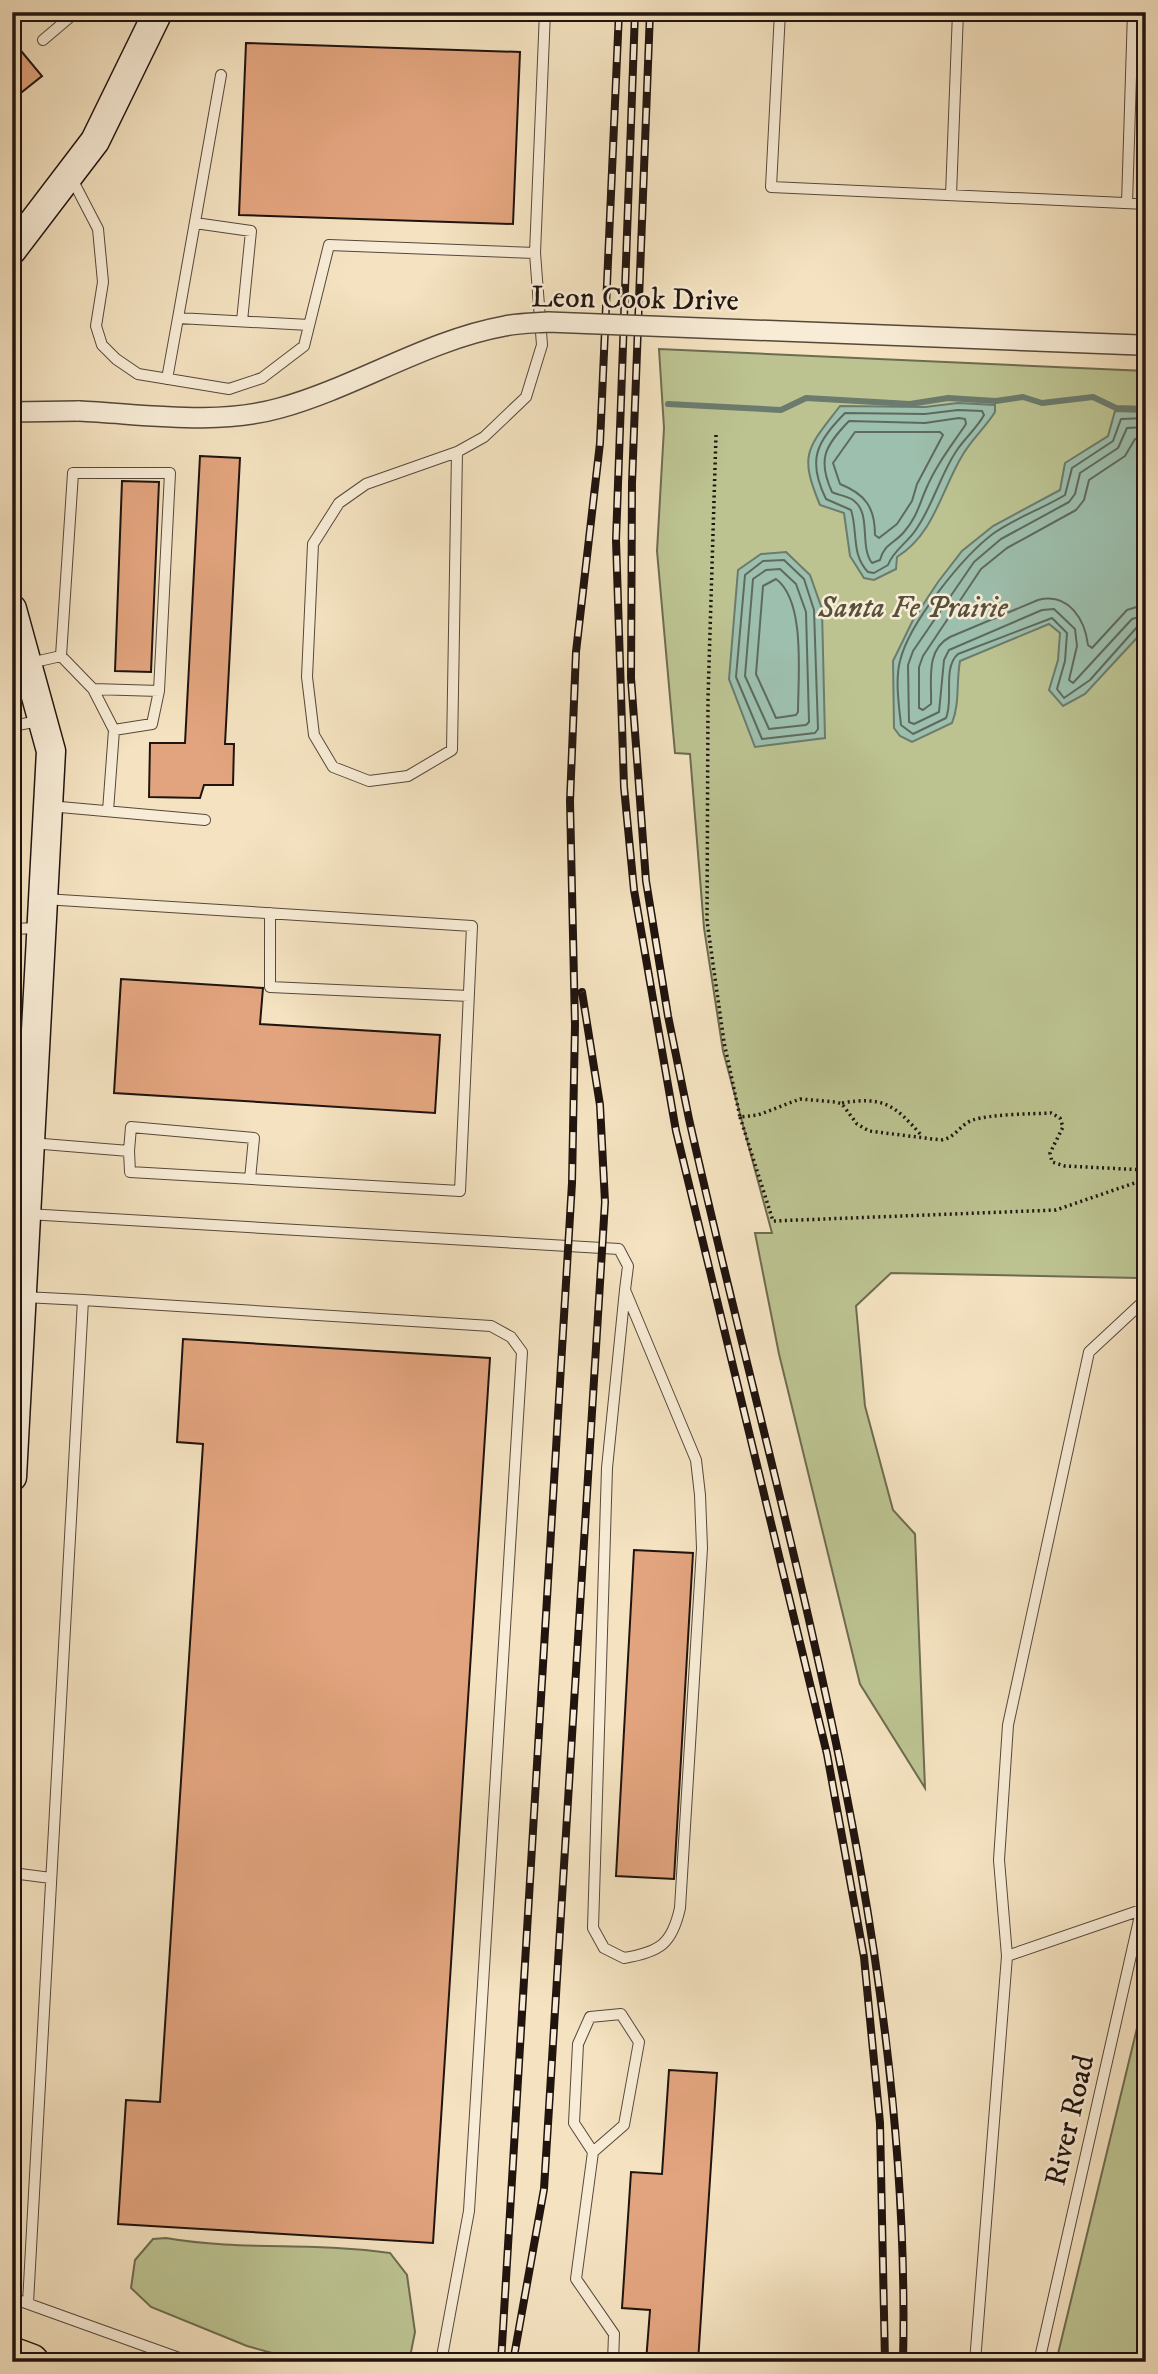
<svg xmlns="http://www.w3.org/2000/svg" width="1158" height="2374" font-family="'IM FELL DW Pica',serif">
	<rect width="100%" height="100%" fill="#f4e2c0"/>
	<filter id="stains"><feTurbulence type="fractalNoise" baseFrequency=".00286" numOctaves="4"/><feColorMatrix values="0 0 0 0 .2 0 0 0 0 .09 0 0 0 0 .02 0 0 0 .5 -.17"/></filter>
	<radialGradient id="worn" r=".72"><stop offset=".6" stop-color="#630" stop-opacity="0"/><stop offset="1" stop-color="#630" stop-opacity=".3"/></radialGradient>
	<!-- green -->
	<path fill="#bcc391" stroke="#6e6c50" stroke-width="2" d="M659,349L1146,371V1275L1139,1278L891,1273L856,1306L865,1406L893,1510L915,1534L925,1788L860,1684L779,1354L755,1233H772L723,1051L704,928L690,754L675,753L657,551L664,428Z
		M1146,1991V2362H1056Z
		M166,2238C240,2251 316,2242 390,2253L407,2275L415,2332L409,2362H304L247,2346L151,2307L131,2288L135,2260L153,2239Z"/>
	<!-- water -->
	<path fill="#9dbfad" stroke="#6b7b6e" stroke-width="2" d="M958,403L995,405V412C985,428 971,440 962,456C941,491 934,534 897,557L896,569L874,580L864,578L850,556L844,513L820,505C798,453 808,448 840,406L925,407Z
		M1115,411L1146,412V628L1085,694L1063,706L1049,690L1058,660L1060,633L1049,624L960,661C956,683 960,703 952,723L912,742L900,736L894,728L893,661L913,620L938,582L962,551L993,526L1060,490L1065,463L1108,436Z
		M786,552L810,575L822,609L825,738L755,747L729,679L738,570L761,554Z"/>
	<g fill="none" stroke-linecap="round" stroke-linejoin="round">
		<!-- shore -->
		<path stroke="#5e6a5e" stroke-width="2" d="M958,410L982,411L984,415C977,428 965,438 957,450C940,475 934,503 917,528C908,543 894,549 888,565L874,573L868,572C851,555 858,531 851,510L826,499C807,460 816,443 845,413L925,414Z
			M959,418L965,419L966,424C952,445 936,465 926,489C919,505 917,517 904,532C895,543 884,544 880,560L872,563C859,546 872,513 853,500C847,496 838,495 832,492C817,459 825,446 849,421L925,423Z
			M1146,418L1121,419L1113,441L1072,468L1065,495C1042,509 1015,518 994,533C963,556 909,623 900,661C895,680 899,706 901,725L913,734L946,718C954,700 942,668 958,654L1052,618L1067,633L1065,661L1057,689L1064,698L1090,680L1138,626L1146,624
			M1146,427L1127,428L1118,448L1080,473L1075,494L1069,502L1001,539L974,562L913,651L908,665L909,722L914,724L939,712L944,660L949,650L1042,610L1054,609L1075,629L1077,646L1069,680L1073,683L1132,619L1146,615
			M855,432H940L943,435L917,484L912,501L897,524L879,538L875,535C875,507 865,494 840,484L833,463Z
			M1146,438L1135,439L1125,456L1089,480L1084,500L1076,510L1007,548L981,569L923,656L919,667V708L923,710L931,704C932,681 925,650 950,637L1038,600C1069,592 1085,620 1088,645L1092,648L1127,610L1146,604
			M784,560L804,579L814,610L818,729L815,733L762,739L736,677L745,575L763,561Z
			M780,569L796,584L806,612L809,722L806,725L769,729L745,676L753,579L766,570Z
			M776,579C806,601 798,677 798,712L796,715L776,718L756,674L763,586Z"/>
		<!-- stream -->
		<path stroke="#6b7b6e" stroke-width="6" d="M668,404L781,410L806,398L910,404L948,398L996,401L1023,397L1042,403L1093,397L1116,408L1146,409"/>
	</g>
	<!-- building -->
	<path fill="#e2a47e" stroke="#20140f" stroke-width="2" d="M12,40L42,76L12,100Z
		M246,43L520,52L513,224L239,215Z
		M200,456L240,458L225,744H234L233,785H204L200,798L149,797L150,743H185Z
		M122,481L159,482L151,672L115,671Z
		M121,979L263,988L260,1024L440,1035L435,1113L114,1093Z
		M183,1339L490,1358L433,2243L118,2224L126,2100L160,2102L203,1444L177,1442Z
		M634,1550L693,1553L674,1879L616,1876Z
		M669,2070L717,2073L698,2362H646L650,2310L622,2308L631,2172L662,2174Z"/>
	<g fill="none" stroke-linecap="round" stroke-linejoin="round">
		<!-- lane casing -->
		<g stroke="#55483b" stroke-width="12">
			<path id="lane" d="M780,12L771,187L1146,204
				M43,40L76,12
				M221,75L178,318L309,325
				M71,177L98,229L103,282L96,326L102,345L116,359L138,374L229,389L262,378L304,346L329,245L535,253L545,12
				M951,195L958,12
				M1127,203L1133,12
				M195,223L251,231L242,321
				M167,379L178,318
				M457,452L452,750L408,776L369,781L333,767L314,735L307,677L313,544L339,503L366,484L457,452L484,437L526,397L542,345L535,253
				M61,656L93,689
				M30,663L61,656L73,473H170L159,691L93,689L114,730L108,811
				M12,726L39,721
				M114,730L152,724L159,691
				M49,806L205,820
				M270,913V987L469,996
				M12,929L38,928
				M31,1143L129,1151L130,1172L460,1191L472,926L44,899
				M129,1151L131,1127L254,1138L250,1179
				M27,1214L619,1249L628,1266L625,1290L607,1468L593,1928L604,1948L624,1958C660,1952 672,1944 680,1908L702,1548L700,1495L696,1460L625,1290
				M24,1297L83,1300
				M12,1873L51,1878
				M1007,1956L999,1860L1008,1725L1089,1352L1146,1299
				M593,2152L624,2125L639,2042L621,2014L590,2017L578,2044L574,2123L593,2152L576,2279L614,2334L613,2362
				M12,2298L190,2362
				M28,2303L83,1300L491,1326L511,1337L522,1352L469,2211L441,2362
				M975,2362L1007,1956L1141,1910
				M1039,2362L1146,1889"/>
		</g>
		<!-- street casing -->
		<g stroke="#55483b" stroke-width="22">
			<path id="street" d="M12,412L79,411"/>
		</g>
		<!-- secondary casing -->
		<g stroke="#20140f" stroke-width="31">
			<path id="secondary" d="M12,250L95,141L158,12
				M12,609L51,751L12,1477"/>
		</g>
		<!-- highway casing -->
		<g stroke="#20140f" stroke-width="38">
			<path id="highway" d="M12,2355L31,2362"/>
		</g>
		<!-- path -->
		<path stroke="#20140f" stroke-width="3.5" stroke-dasharray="2 3.5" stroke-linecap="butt" d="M716,435L708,698L707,921L724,1042L740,1117L758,1115L800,1099L836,1102L842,1104L857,1124L869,1131L941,1140C956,1138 960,1124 973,1120C991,1114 1032,1114 1051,1113L1060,1118L1063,1127L1050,1153L1052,1162L1065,1166L1146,1170
			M842,1103C883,1096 895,1105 921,1135
			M740,1117L773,1221L1056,1210L1146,1179"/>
		<!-- lane -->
		<use href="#lane" stroke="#f8ecd6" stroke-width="10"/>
		<!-- street -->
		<use href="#street" stroke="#f8ecd6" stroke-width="19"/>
		<!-- secondary -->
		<use href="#secondary" stroke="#f8ecd6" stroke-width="28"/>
		<!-- highway -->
		<use href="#highway" stroke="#f4e2c0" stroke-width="35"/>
		<!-- rail casing -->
		<g stroke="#20140f" stroke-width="8">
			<path id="rail" d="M635,12L616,540L624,787L634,890L676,1131L827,1754L864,1957L880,2123L885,2362
				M650,12L632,483L631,678L646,881L668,1016L689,1119C781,1529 913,1936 903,2362
				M501,2362L572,1183L575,1025L570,801L576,652L600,443L619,12
				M513,2362L544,2189L605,1202L600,1105L582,992"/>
		</g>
		<!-- rail -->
		<use href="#rail" stroke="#f8ecd6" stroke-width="5" stroke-dasharray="16" stroke-linecap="butt"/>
		<!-- street-bridge casing -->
		<g stroke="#55483b" stroke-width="22" stroke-linecap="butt">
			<path id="street-bridge" d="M79,411C144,414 216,426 280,408C356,387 427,340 505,326C519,323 534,323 548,322L1139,345"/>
		</g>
		<!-- street-bridge -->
		<use href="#street-bridge" stroke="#f8ecd6" stroke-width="19"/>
	</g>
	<g text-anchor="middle" stroke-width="5" stroke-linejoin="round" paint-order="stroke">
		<!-- street labels -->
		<g font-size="30" fill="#20140f" stroke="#f8ecd6">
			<text transform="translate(635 298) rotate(1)" y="10">Leon Cook Drive</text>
			<text transform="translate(1069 2120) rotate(-77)" y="10">River Road</text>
		</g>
		<!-- park labels -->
		<g font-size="30" font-style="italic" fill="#57513c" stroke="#f8ecd6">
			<text x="913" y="617">Santa Fe Prairie</text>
		</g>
	</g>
	<!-- margin -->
	<rect width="1158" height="2374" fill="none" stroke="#f4e2c0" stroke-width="42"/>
	<rect x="14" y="14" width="1130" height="2346" fill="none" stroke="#20140f" stroke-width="3.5"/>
	<rect x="21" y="21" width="1116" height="2332" fill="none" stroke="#20140f" stroke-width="2"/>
	<rect width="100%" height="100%" filter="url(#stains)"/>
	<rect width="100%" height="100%" fill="url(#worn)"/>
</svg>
